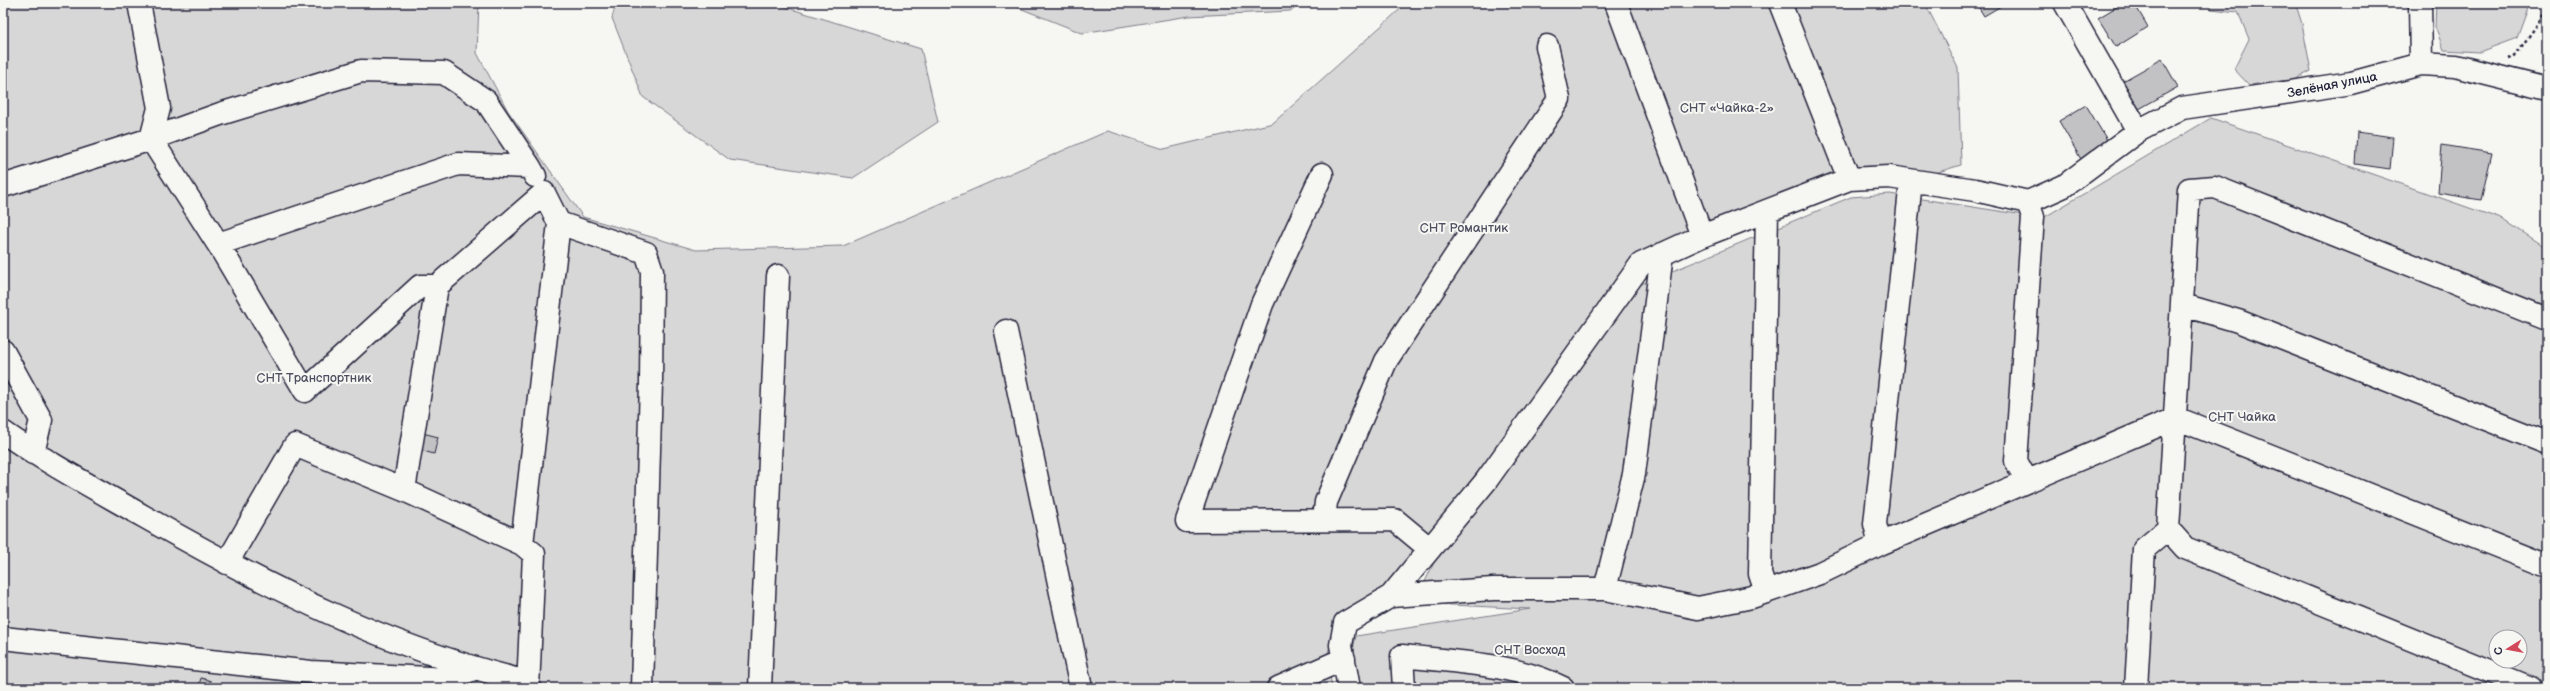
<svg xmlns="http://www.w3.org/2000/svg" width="2550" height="691" font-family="'Balsamiq Sans',sans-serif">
	<rect width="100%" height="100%" fill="#f6f6f2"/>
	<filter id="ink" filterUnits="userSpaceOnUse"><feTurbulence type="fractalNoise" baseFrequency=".025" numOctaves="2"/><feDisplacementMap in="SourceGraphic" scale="8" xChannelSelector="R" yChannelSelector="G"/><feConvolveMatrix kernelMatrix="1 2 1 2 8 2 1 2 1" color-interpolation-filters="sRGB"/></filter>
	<g filter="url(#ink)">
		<!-- green -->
		<path fill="#d7d7d7" stroke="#7c7c89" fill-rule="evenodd" d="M3,3H479L477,53L508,111L583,217L696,250L843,246L1108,131L1164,149L1273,123L1407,3H1925L1958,68L1961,165L1925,176L1864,168L1638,256L1415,556L1388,585L1339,616L1327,656L1332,688H3Z
			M616,3H772L921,49L938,122L853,178L730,160L643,97L612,18Z
			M1007,3H1304L1290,11L1189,16L1082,33Z
			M2212,3H2271L2297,8L2302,24L2311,71L2296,79L2249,85L2234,69L2249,39L2238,12L2211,9Z
			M2436,3H2530L2517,38L2479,52L2444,50L2435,27Z
			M2211,118L2504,220L2547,248V688H1355L1351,658L1356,636L1530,609L1415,603L1437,556L1639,285L1851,197L1890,194L2043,218ZM2496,637H2520V661H2496Z"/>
		<!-- building -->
		<path fill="#c2c2c4" stroke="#22223b" d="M1976,3H2006L1984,16Z
			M2123,3H2134L2148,27L2116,47L2098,18Z
			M2162,59L2178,87L2139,109L2123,81Z
			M2086,105L2110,145L2082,161L2059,121Z
			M2357,132L2393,137L2390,169L2355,164Z
			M2442,145L2492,153L2481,200L2438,193Z
			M419,432L438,437L434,454L416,449Z
			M201,678L211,681L209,688H198Z"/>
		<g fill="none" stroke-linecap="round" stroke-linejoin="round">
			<!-- minor casing -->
			<g stroke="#22223b" stroke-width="25">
				<path id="minor" d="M139,3L159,108L151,139L218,244L305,391L420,286H437
					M1616,3L1702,236
					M1780,3L1849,179
					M2065,3L2138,131
					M2421,64L2455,66L2547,89
					M1322,174L1262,304L1187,521L1395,520L1430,549
					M3,186L151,139L220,114L361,71L444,73L486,101L530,167
					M559,223L646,253L652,271L651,383L642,688
					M218,244L458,164L530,167L535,176
					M2183,305L2238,321L2547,443
					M1006,331L1081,688
					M3,351L41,420L33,453
					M3,432C47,463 96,489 143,516C264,585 391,650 528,682
					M2027,481L2016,461L2033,217L2028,202
					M404,490L437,286L544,193L559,223L522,544L534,554L528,688
					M1324,520L1326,502L1386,361L1559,99L1547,46
					M2168,529L2185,548L2531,688
					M1880,544L1875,524L1911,181
					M227,563L295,445L404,490L522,544
					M1605,589L1634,474L1662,254
					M1766,592L1760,574L1767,211
					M1391,596L1493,589H1605L1698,608L1752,597L1820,573L1880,544L2176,418L2547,566
					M3,638L311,672L448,679L474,669
					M760,688L778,276
					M1278,688L1344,659
					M1349,688L1341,645L1345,623L1391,596L1486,481L1641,264L1702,236L1849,179L1889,177L1975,190L2028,202L2064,186L2138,131L2182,108L2351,83L2421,64L2420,3
					M1404,688L1402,656C1455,662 1514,663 1563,688
					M2136,688L2144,549L2168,529L2189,189L2215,187L2547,319"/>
			</g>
			<!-- path -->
			<path stroke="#22223b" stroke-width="2.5" stroke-dasharray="3 3" stroke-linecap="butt" d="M2509,59L2514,57L2542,18L2547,4"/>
			<!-- minor -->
			<use href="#minor" stroke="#f6f6f2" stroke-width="22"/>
		</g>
	</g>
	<g text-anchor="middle" stroke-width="4" stroke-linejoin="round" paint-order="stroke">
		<!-- street labels -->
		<g font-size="13" fill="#22223b" stroke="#f6f6f2">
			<text transform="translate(2332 84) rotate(-11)" y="5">Зелёная улица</text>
		</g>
		<!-- park labels -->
		<g font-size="13" fill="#4f4f62" stroke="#f6f6f2">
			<text x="1727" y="112">СНТ «Чайка-2»</text>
			<text x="1464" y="232">СНТ Романтик</text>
			<text x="314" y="382">СНТ Транспортник</text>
			<text x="2242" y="421">СНТ Чайка</text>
			<text x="1530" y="654">СНТ Восход</text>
		</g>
	</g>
	<!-- margin -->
	<rect width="2550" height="691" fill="none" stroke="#f6f6f2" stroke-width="16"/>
	<rect x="8" y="8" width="2534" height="675" fill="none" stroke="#22223b" stroke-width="1.5" filter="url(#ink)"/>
	<!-- north arrow -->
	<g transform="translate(2508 649) rotate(259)"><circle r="19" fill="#f6f6f2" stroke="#a1a1a9"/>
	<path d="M0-3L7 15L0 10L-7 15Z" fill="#d1495b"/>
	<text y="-6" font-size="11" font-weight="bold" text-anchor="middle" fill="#22223b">С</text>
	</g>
</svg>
